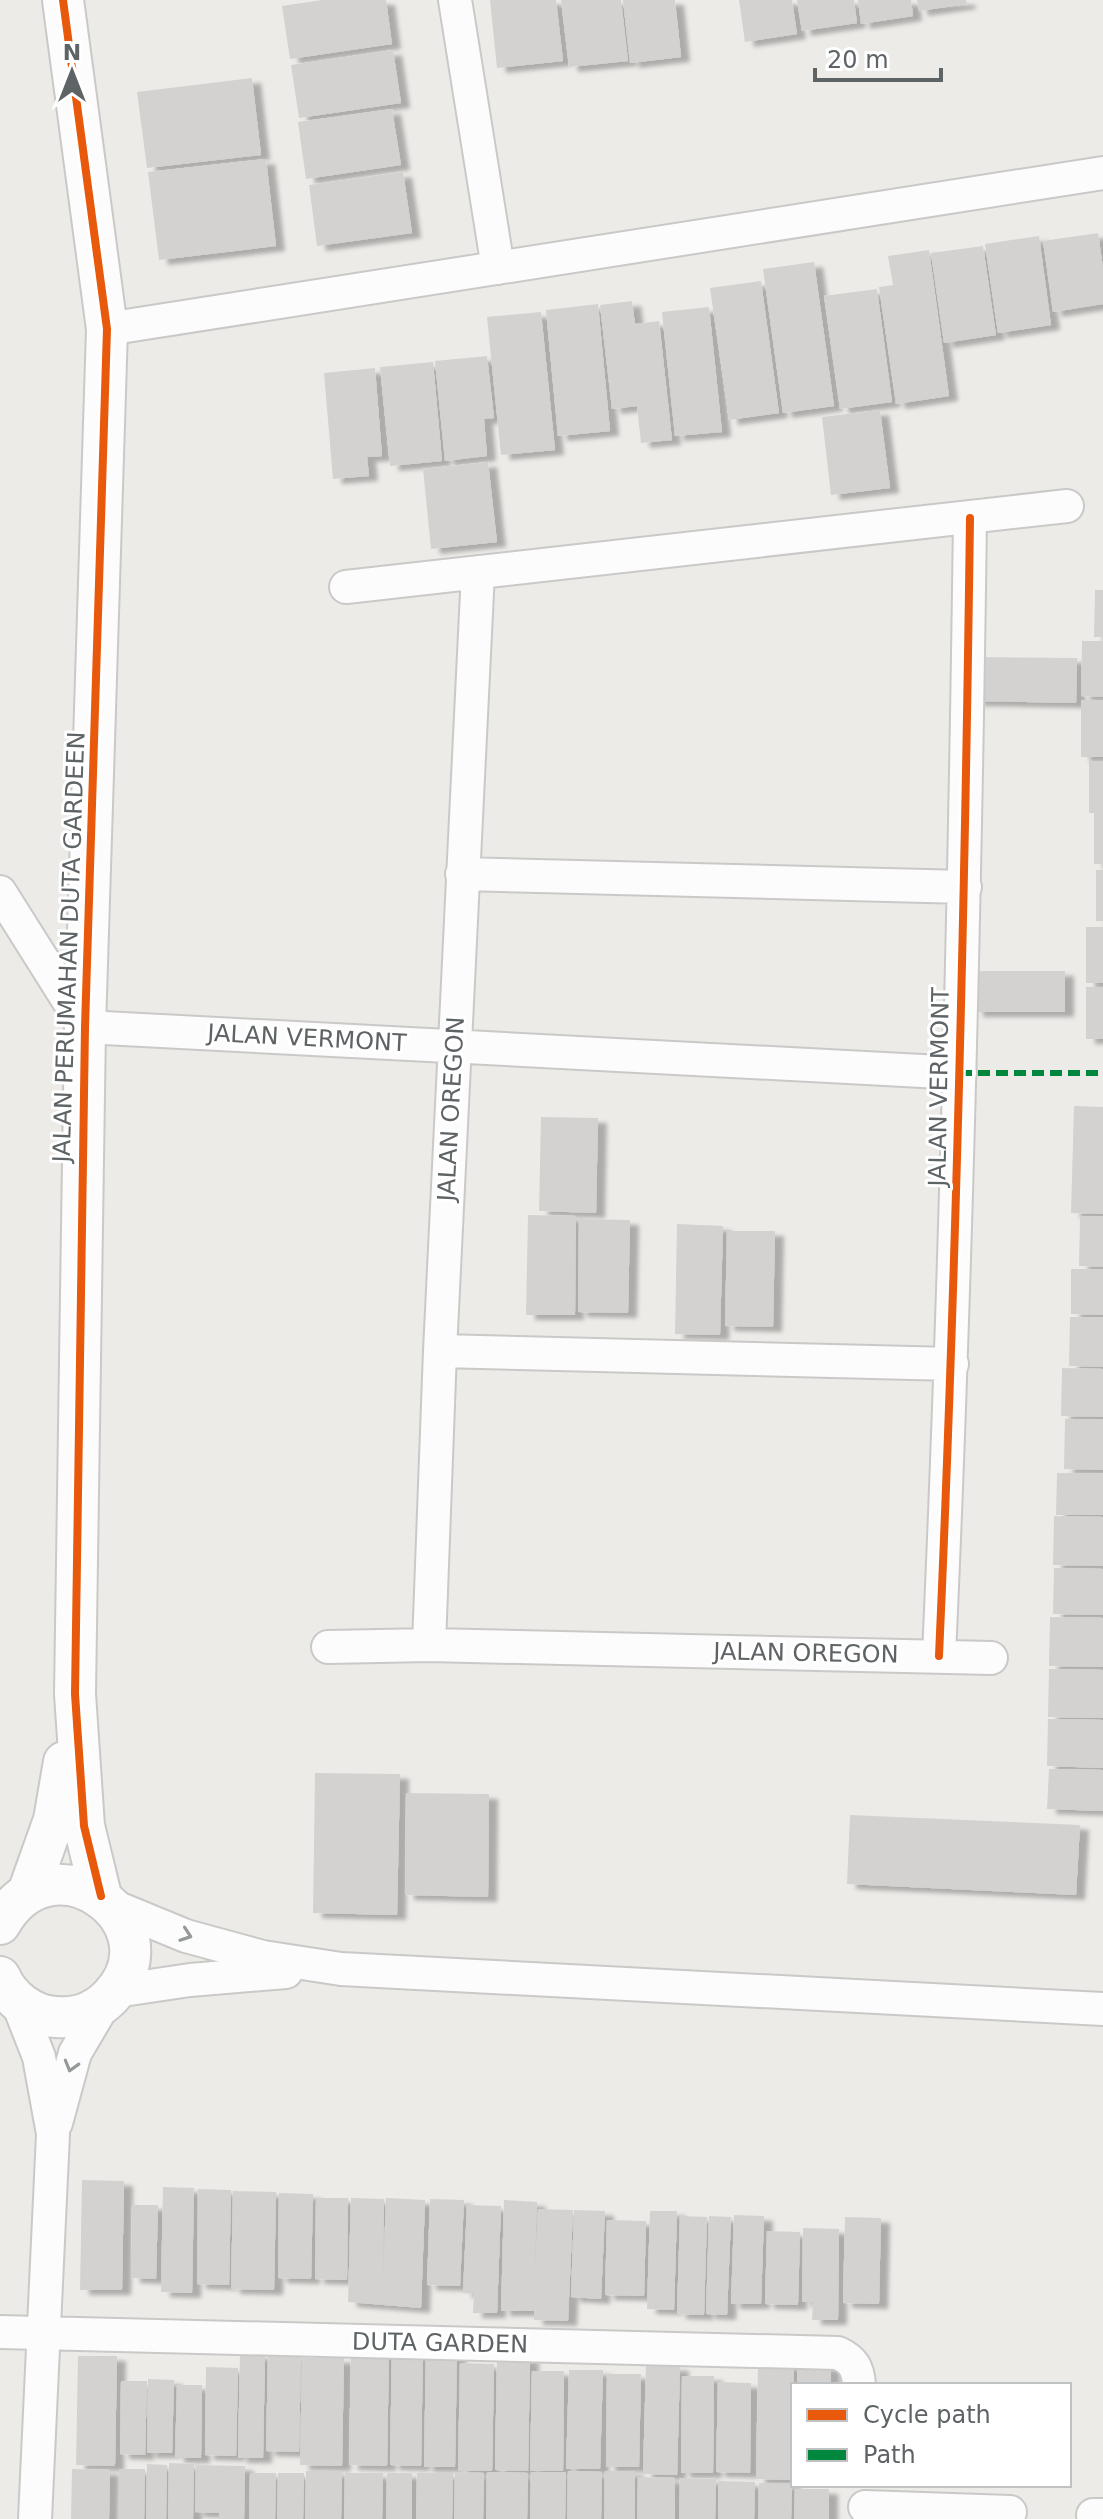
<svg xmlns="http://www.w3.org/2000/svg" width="1103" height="2519" font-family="'DejaVu Sans',sans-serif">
	<defs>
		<filter id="shadow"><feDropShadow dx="9" dy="5" stdDeviation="2" flood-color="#0004"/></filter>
	</defs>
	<rect width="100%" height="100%" fill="#edebe8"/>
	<!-- building -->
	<path fill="#d4d2d1" filter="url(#shadow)" d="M322,0H386L392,44L290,59L282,6Z
		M490,0H556L563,61L497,68Z
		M561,0H621L628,61L569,67Z
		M623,0H675L681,57L630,63Z
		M739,0H792L797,34L745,42Z
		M797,0H854L857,23L802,31Z
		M858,0H911L913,16L861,24Z
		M917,0H966L967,4L919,11Z
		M393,50L401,103L299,118L291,65Z
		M252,78L261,155L147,168L137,92Z
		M392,109L401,165L306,179L298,122Z
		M266,159L276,246L159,260L148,172Z
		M403,172L412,233L317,246L309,185Z
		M1098,233L1103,268V304L1053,312L1043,241Z
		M1039,236L1051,325L998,333L985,244Z
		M983,246L996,335L944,343L931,253Z
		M929,250L949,396L896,404L879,287L893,285L888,256Z
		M814,262L834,406L783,413L763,269Z
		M761,281L779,413L729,420L710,288Z
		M877,289L892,402L840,409L824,296Z
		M632,301L635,324L659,321L672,440L641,443L637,406L612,409L600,305Z
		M598,304L610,431L558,436L546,310Z
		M709,307L722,432L675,436L662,312Z
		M541,312L555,450L501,455L487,317Z
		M487,356L494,418L484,419L487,456L445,461L435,361Z
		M433,362L442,461L390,466L380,367Z
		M375,368L382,456L367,457L369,476L333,479L324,373Z
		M880,410L890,488L831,495L822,417Z
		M488,462L497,542L431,549L423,469Z
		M1095,590H1103V637H1094Z
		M1082,641H1103V697L1081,696Z
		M975,657L1077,658L1076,703L974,701Z
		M1081,700H1103V757H1081Z
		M1089,761H1103V864H1094V813H1089Z
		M1096,870H1103V921H1096Z
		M1086,927H1103V983H1086Z
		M974,971H1065V1012H974Z
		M1086,987H1103V1039H1086Z
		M1074,1106L1103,1107V1214L1071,1213Z
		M541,1117L598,1118L596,1213L539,1211Z
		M528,1215L576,1216L575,1315H526Z
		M1080,1216H1103V1267L1079,1266Z
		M579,1219L630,1220L628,1313L578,1312Z
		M677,1224L723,1226L720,1335L675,1334Z
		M727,1231H775L773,1327L725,1326Z
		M1071,1269H1103V1315L1071,1314Z
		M1070,1317H1103V1367L1069,1366Z
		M1062,1368L1103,1369V1417L1061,1416Z
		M1065,1419H1103V1470L1064,1469Z
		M1057,1473H1103V1515H1056Z
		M1054,1516L1103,1517V1566L1053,1565Z
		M1054,1568L1103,1569V1615L1053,1614Z
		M1050,1617L1103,1618V1667L1049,1666Z
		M1049,1669L1103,1670V1718L1048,1717Z
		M1048,1719L1103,1720V1768L1047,1766Z
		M1049,1769L1103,1770V1811L1047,1809Z
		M315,1773L400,1774L397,1915L313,1913Z
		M406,1793L489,1794L488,1897L405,1895Z
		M850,1815L1080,1825L1076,1895L847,1884Z
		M82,2180L124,2181L122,2290H80Z
		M163,2187L194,2188L192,2293L161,2292Z
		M198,2189L231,2190L229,2285L197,2284Z
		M233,2191L276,2192L274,2290L231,2289Z
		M279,2193L313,2194L311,2279L278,2278Z
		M316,2198H348L347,2280L315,2279Z
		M351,2198L384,2199L383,2280L386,2198L425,2200L421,2308L348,2302Z
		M430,2199L464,2200L460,2286L427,2285Z
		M504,2200L537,2202L534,2287L538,2209L573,2210L568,2321L534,2320V2311H501Z
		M132,2205H158L156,2279L131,2278Z
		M467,2205L501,2206L497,2313H473L474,2294L463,2293Z
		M574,2210L605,2211L601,2299L571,2297Z
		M650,2211H677L674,2310L647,2309Z
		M734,2215L764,2216L761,2304H731Z
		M680,2216L707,2217L704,2315L677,2314Z
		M709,2216L731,2217L727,2315L706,2314Z
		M845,2217L881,2218L879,2304L843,2303Z
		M607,2220L646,2221L644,2296L605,2295Z
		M803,2228L839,2229L838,2320H812L813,2302H802Z
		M767,2231L800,2232L798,2305L765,2304Z
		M392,2346H423L421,2466L390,2465Z
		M351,2347H389L387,2466L349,2465Z
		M426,2349L457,2350L455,2467H424Z
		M240,2354H265L263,2458H238Z
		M268,2354L301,2355L299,2452L266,2451Z
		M78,2356H117L115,2466L76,2465Z
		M497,2356L530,2357L528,2471L495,2470Z
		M302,2358H344L342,2466L300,2465Z
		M460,2363L494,2364L492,2471H458Z
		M758,2363L794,2364L792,2480L756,2479Z
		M646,2365L680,2366L677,2475L643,2474Z
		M797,2365H831V2385H797Z
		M206,2367L238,2368L236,2456L205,2455Z
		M569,2370H603L600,2469H566Z
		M532,2371H564L563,2471H530Z
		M607,2374H641L639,2467H606Z
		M682,2376H714L713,2473H681Z
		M148,2379L174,2380L172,2453H147Z
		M121,2381H147L145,2455L120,2454Z
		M718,2382L751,2383L750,2473L716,2472Z
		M177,2385H202L201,2458H175Z
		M169,2463L194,2464L193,2519H168Z
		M147,2464L167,2465L166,2519H146Z
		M196,2465L245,2466L244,2519H219V2513L195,2512Z
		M72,2469L110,2470L109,2519H71Z
		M119,2469H145L144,2519H119Z
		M306,2471H342L341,2519H305Z
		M568,2471L602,2472L601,2519H567Z
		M605,2471H635V2519H604Z
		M455,2472L484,2473L483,2519H454Z
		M487,2472L528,2473L527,2519H486Z
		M531,2472H566L565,2519H530Z
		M250,2473H276L275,2519H249Z
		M278,2473H304L303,2519H277Z
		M345,2473H383L382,2519H344Z
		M387,2473H412V2519H386Z
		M417,2473H453L452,2519H416Z
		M638,2477L675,2478V2519H637Z
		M680,2478L716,2479L715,2519H679Z
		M718,2481L755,2482L754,2519H718Z
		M759,2483H792L791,2519H758Z
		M795,2489H829V2519H794Z"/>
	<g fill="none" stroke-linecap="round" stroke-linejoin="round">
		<!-- minor casing -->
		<g stroke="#cac9c8" stroke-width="36">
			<path id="minor" d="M455,0L498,268
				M107,329L1103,173
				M346,587L1067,506
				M462,874L965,887
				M0,892L85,1027L960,1073
				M440,1351L952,1364
				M429,1645L440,1351L478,572
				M328,1647L429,1645L991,1658
				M939,1656C956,1277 965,898 970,518
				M113,1906L186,1936L263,1957L341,1969L1103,2009
				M116,1991L190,1980L286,1972
				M17,2001L39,2057L53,2134L35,2519
				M56,2123L75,2053L104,2004
				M0,2332L838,2353C853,2360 858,2368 859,2385
				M865,2507L1010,2512
				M1093,2515H1103"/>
		</g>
		<!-- tertiary casing -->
		<g stroke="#cac9c8" stroke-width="44">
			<path id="tertiary" d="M63,0L107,329L85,1027L75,1694L84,1826L101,1896
				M28,1893L54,1820L64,1762
				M0,1924C53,1830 178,1925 111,1996C97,2011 77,2019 56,2017C32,2016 10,1999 0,1977"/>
		</g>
		<!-- minor -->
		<use href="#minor" stroke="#fcfcfc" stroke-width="32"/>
		<!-- tertiary -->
		<use href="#tertiary" stroke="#fcfcfc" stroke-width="40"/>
		<!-- quiet -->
		<path stroke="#00873e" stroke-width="6" stroke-dasharray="12 6" stroke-linecap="butt" d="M960,1073H1103"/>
		<!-- cycleway casing -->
		<g stroke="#fff" stroke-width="13">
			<path id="cycleway" d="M63,0L107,329L85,1027L75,1694L84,1826L101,1896
				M939,1656C956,1277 965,898 970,518"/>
		</g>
		<!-- cycleway -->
		<use href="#cycleway" stroke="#e8590c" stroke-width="8"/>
	</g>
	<!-- one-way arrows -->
	<defs><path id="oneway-chevron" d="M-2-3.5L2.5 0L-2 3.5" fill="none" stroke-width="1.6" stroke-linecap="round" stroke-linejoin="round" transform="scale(2)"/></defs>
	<g stroke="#95999a">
		<use href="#oneway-chevron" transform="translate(186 1935) rotate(19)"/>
		<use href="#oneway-chevron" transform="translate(71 2066) rotate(106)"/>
	</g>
	<g text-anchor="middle" stroke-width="6" stroke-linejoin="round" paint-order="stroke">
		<!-- street labels -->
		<g font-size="24" fill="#5e6366" stroke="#fff">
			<text transform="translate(69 947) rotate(-88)" y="8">JALAN PERUMAHAN DUTA GARDEEN</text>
			<text transform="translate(307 1038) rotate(3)" y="8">JALAN VERMONT</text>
			<text transform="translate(939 1087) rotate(-89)" y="8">JALAN VERMONT</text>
			<text transform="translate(451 1109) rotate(-87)" y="8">JALAN OREGON</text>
			<text transform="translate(806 1653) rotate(1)" y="8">JALAN OREGON</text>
			<text transform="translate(440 2343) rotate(1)" y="8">DUTA GARDEN</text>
		</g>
	</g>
	<!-- legend -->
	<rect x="791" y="2383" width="280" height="104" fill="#ffffff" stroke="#bfc1c2" stroke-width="2"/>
	<rect x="807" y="2409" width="40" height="12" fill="#e8590c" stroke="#bfc1c2" stroke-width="2"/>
	<text x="863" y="2423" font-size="24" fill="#5e6366">Cycle path</text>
	<rect x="807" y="2449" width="40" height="12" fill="#00873e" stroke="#bfc1c2" stroke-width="2"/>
	<text x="863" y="2463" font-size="24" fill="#5e6366">Path</text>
	<!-- north arrow -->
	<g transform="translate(72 72)" stroke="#ffffff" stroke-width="6" paint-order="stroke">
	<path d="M0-6L14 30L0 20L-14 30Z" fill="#5e6366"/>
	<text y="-12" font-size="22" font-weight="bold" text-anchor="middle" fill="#5e6366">N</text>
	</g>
	<!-- scale -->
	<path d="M815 68v12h126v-12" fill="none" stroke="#5e6366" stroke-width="4"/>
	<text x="827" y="68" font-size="24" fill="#5e6366" stroke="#ffffff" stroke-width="6" paint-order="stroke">20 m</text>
</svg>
